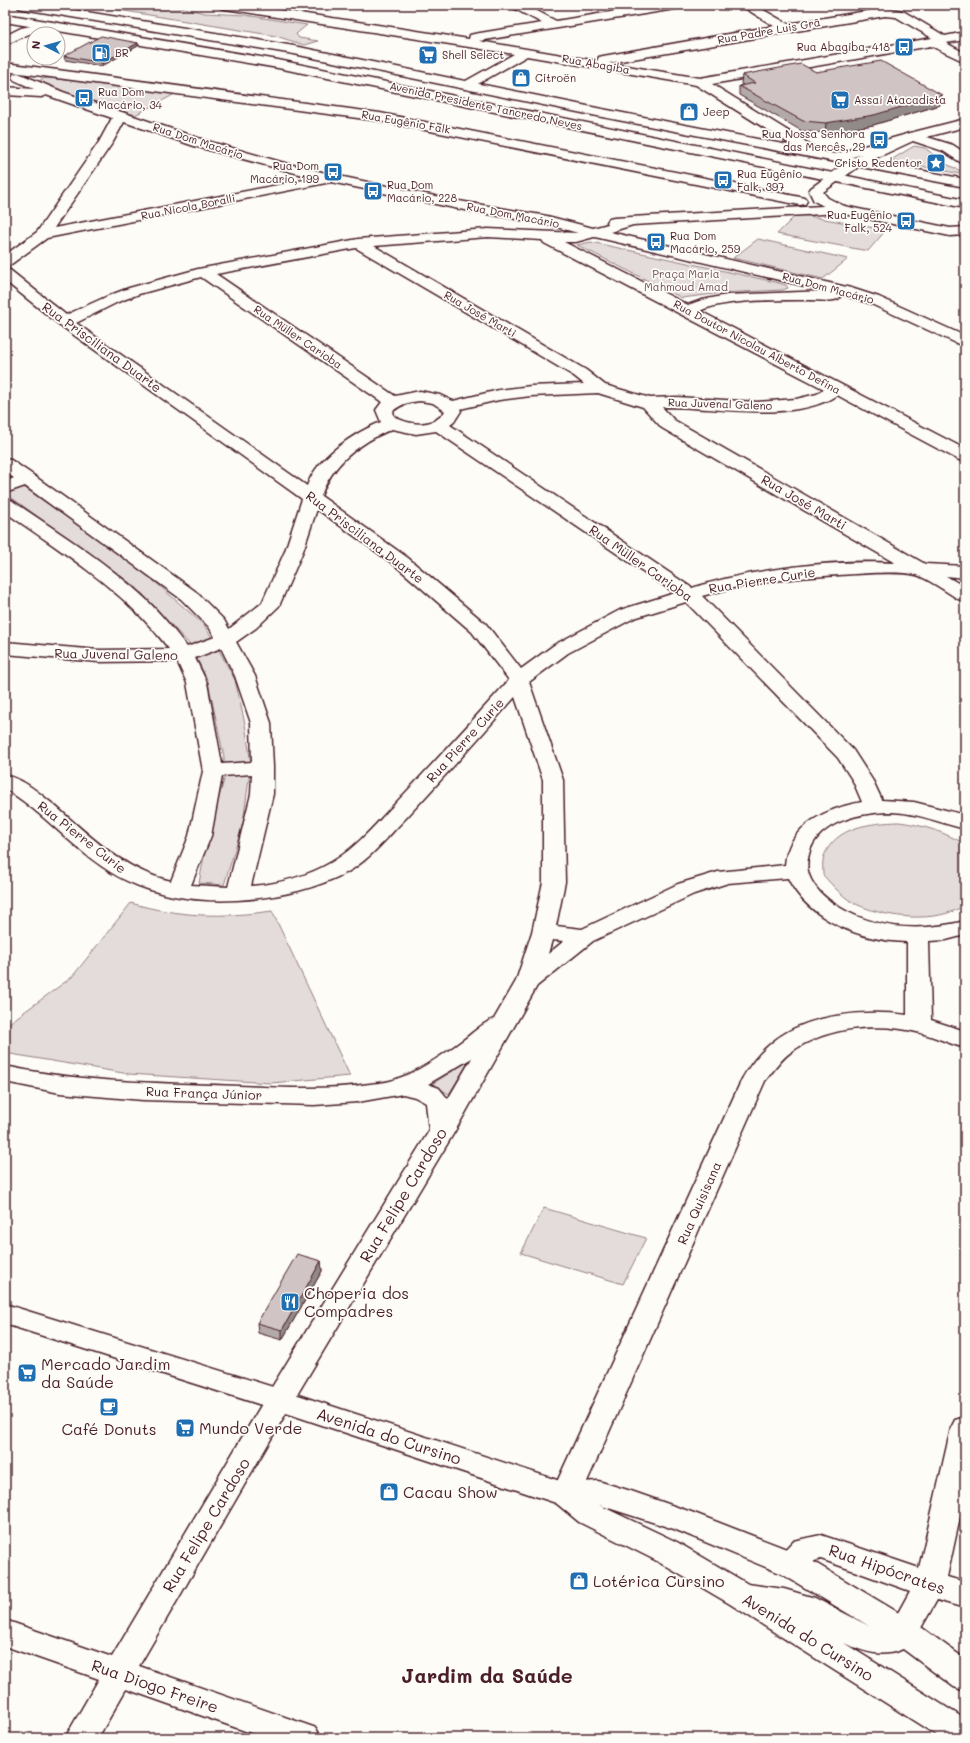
<svg xmlns="http://www.w3.org/2000/svg" width="970" height="1743" font-family="Mali,sans-serif">
	<rect width="100%" height="100%" fill="#fdfcf7"/>
	<filter id="ink" filterUnits="userSpaceOnUse"><feTurbulence type="fractalNoise" baseFrequency=".025" numOctaves="2"/><feDisplacementMap in="SourceGraphic" scale="8" xChannelSelector="R" yChannelSelector="G"/><feConvolveMatrix kernelMatrix="1 2 1 2 8 2 1 2 1" color-interpolation-filters="sRGB"/></filter>
	<g filter="url(#ink)">
		<!-- green -->
		<path fill="#e3dcda" stroke="#967e82" d="M89,5H171L205,13L245,15L307,25L296,34L299,38L318,41L304,45L276,36Z
			M49,78L175,94L135,115L41,86V79Z
			M914,146L925,148L944,163L965,173V175L891,160Z
			M797,214L886,230L868,251L777,234Z
			M758,239L848,259L823,279L733,258Z
			M591,242L775,282L786,285L788,288L783,290L722,293L682,298L577,245Z
			M5,474L124,557L153,580L204,625L214,641L235,680L245,724L251,764L243,823L224,885L199,883L208,835L224,780V757L208,682L191,646L137,588L5,493Z
			M899,822C923,825 944,832 965,844V905C937,924 887,918 858,905C844,899 833,886 823,875C823,869 822,861 824,856C836,826 871,823 899,822Z
			M131,903C178,917 223,918 272,911L350,1076L271,1083L129,1074L5,1053V1026L72,977Z
			M469,1061L449,1094L432,1084Z
			M544,1208L646,1238L623,1284L521,1253Z"/>
		<g fill="none" stroke-linecap="round" stroke-linejoin="round">
			<!-- street casing -->
			<g stroke="#4a1f2b" stroke-width="3">
				<path id="street" d="M219,5H248L469,39L470,35L474,34L542,23L513,8L511,5H526L556,21L653,5H681L679,8L675,9L479,41L597,61L599,57L603,56L774,26L740,5H755L788,24L885,8L903,11L945,36L965,32V40L946,43L965,53V62L931,46L712,84L819,150L821,153L819,156H809L696,85L527,56L469,89L464,88L463,85L464,82L514,54L225,9L221,8ZM885,16L896,17L932,38L700,78L609,63Z
					M51,22L55,23L57,26L55,29L29,34L5,45V36L21,28Z
					M5,63L380,113L805,198L807,201L805,204L800,205L380,121L5,71Z
					M18,73L63,92L204,140L281,162L334,175L459,201L547,216L593,228L608,224L607,222L609,219L614,218L840,205L845,206L847,209L845,212L840,213L633,225L610,232L851,288L879,297L965,336V347L869,303L839,294L841,296L838,299C829,302 818,300 807,300C779,300 725,299 700,311L965,449V461L959,460L837,395C794,424 712,406 662,407L674,420L925,564L965,566V578L946,576L965,587V601L958,599C949,593 925,577 916,575C901,571 871,573 855,574C804,577 751,581 702,596L853,750L873,781L882,800L914,802L965,815V829C940,823 918,813 892,812C862,812 817,821 809,854C806,865 807,873 813,883C818,892 828,900 837,906C876,930 921,932 965,921V935L946,940L929,941L931,1020L965,1031V1048C950,1044 936,1037 921,1033C880,1022 827,1026 791,1052C781,1059 773,1071 765,1081L581,1495L576,1503L566,1507L556,1503L551,1495L742,1079C750,1065 761,1051 774,1041C807,1014 866,1009 907,1015V942C862,941 808,920 788,878L728,883L694,894L593,941L537,986L455,1131L289,1408L139,1666L316,1728L321,1738H265L126,1689L98,1738H65L99,1679L5,1646V1620L112,1657L269,1392L429,1131L426,1103L415,1097L403,1094L358,1102L314,1105L143,1100L60,1093L5,1082V1066C83,1083 161,1083 240,1086C283,1088 327,1090 370,1084C379,1083 390,1082 399,1078C418,1072 446,1053 462,1041C472,1034 482,1023 494,1019L516,981L532,932L543,882V780L515,697C479,738 443,778 406,818C387,837 370,860 346,873C313,890 274,898 237,900C201,902 161,897 127,881C80,859 49,815 5,789V775C24,779 39,793 54,805C89,835 124,871 171,881L189,836L203,771L187,683L177,661L99,662L5,654V642L99,650L169,649C125,591 64,553 5,512V499L11,500C52,528 94,554 131,586C153,604 170,625 187,647L215,637L209,627L181,599L25,486L5,493V482L14,478L5,472V459L11,460L33,475L195,591L224,620L229,629L262,603L285,551L302,499L60,325L5,281V269L10,270L66,315L108,296L129,288L198,269L358,239L488,229L578,233L545,224L459,209L331,182L47,238L10,265L5,266V255L37,232L99,142L112,118L46,95L41,97L5,95V87L34,89L14,80L12,77L14,74ZM124,122L194,146L314,178L54,228L113,142ZM488,237L542,240L544,243L824,389L817,394L796,399L757,402L677,397L650,398L605,385L586,370L374,246ZM594,237H595L826,291L727,295L702,300L688,305L564,242H576ZM356,248L522,345L574,376L584,384L531,386L499,390L453,401L440,395L420,391L395,396L216,274ZM201,277L382,402L376,410L381,422C354,433 317,457 307,486L76,323L118,302L139,294ZM598,393L643,407L662,428L895,563C834,559 751,569 692,588L450,425L454,422L461,411L460,409L499,400L531,396ZM420,401L433,403L445,411C435,428 408,426 394,416L393,411C401,404 409,402 420,401ZM392,429L416,434L436,431L675,593L620,610L554,645L521,669L486,624L408,558L321,496C332,463 361,442 392,429ZM317,509L396,566L472,632L509,680C471,722 433,764 394,805C375,825 356,848 332,862C308,876 278,884 251,886L273,794V767L271,723L255,676L236,642L256,628L279,606L303,551ZM686,602L838,758L853,781L862,802C828,808 788,825 785,865L718,872L678,884L582,929L556,926L565,882L563,780L529,682L568,653L634,618ZM221,648L235,676L251,723L252,762L222,764L207,683L195,658ZM252,774L251,794L228,887L191,885L211,836L222,776ZM552,940L564,941L548,954ZM472,1058L448,1099L439,1088L428,1084Z
					M965,1417V1494L947,1577L965,1582V1608L937,1600L914,1640L903,1644L892,1640L888,1631L910,1591L821,1559C801,1563 806,1582 780,1573L776,1564L780,1555L793,1541L821,1535L919,1568L951,1428L955,1420Z"/>
			</g>
			<!-- secondary casing -->
			<g stroke="#4a1f2b" stroke-width="3">
				<path id="secondary" d="M965,119V127L927,137L953,145L965,153V163L960,162L943,151L913,141L861,165L823,192L828,198L844,206L950,228L965,227V235L950,236L835,212L814,201L809,191L811,188L851,159L906,134Z
					M5,1304L289,1392L566,1483L598,1481L631,1491L694,1513L802,1555L914,1622L965,1659V1691L954,1687L903,1649C882,1658 864,1652 844,1643L965,1719V1738H941L730,1604L655,1560L579,1522L556,1503L271,1408L5,1324ZM599,1505L674,1529L780,1573L869,1626L815,1598L784,1589L748,1584L677,1542Z"/>
			</g>
			<!-- highway casing -->
			<g stroke="#4a1f2b" stroke-width="3">
				<path id="highway" d="M17,5H44L294,46L597,108L835,154L911,133L916,134L918,137L916,140L852,157L965,179V187L597,116L294,54L23,9L19,8Z
					M5,14L278,60L965,200V208L278,68L5,22Z"/>
			</g>
			<!-- street -->
			<use href="#street" fill="#fdfcf7" fill-rule="evenodd"/>
			<!-- secondary -->
			<use href="#secondary" fill="#fdfcf7" fill-rule="evenodd"/>
			<!-- highway -->
			<use href="#highway" fill="#fdfcf7" fill-rule="evenodd"/>
		</g>
		<!-- wall -->
		<path fill="#b3a9a9" stroke="#4a1f2b" d="M138,43V46L102,66L65,60L64,56Z
			M816,72L940,105L873,125L825,133L802,131L739,95V86L743,85L741,84L742,75Z
			M321,1261L322,1271L282,1340L258,1333L257,1323Z"/>
		<!-- shaded-wall -->
		<path fill="#928a89" stroke="#4a1f2b" d="M138,43V46L102,66V63Z
			M942,95L940,105L873,125L825,133L826,123Z
			M321,1261L322,1271L282,1340V1330Z"/>
		<!-- building -->
		<path fill="#d0c5c4" stroke="#4a1f2b" d="M101,36L138,43L102,63L64,56Z
			M881,61L942,95L874,115L826,123L803,121L739,86L755,83L742,75L801,64L816,72Z
			M297,1254L321,1261L282,1330L257,1323Z"/>
	</g>
	<!-- icons -->
	<defs>
		<g id="bus-square" transform="scale(1)"><rect x="-9" y="-9" width="18" height="18" rx="4" fill="#1f6fb2" stroke="#fdfcf7"/><path d="M-5-6H5V4H4V6H2V4H-2V6H-4V4H-5ZM-3.5-4V0h7V-4ZM-3.5 1.2v1.5H-2V1.2ZM2 1.2v1.5H3.5V1.2Z" fill="#fff"/></g>
		<g id="fuel-square" transform="scale(1)"><rect x="-9" y="-9" width="18" height="18" rx="4" fill="#1f6fb2" stroke="#fdfcf7"/><path d="M-5.5-6h7V0h2V4h1.3V-2.5L3-4.5l.8-.8L6-3V5H2.5V1h-1V6h-7ZM-4.2-4.7v3.2H.2V-4.7Z" fill="#fff"/></g>
		<g id="supermarket-square" transform="scale(1)"><rect x="-9" y="-9" width="18" height="18" rx="4" fill="#1f6fb2" stroke="#fdfcf7"/><path d="M-6-5.5h2.5l.6 2H6L4.5 2H-2.5L-4.4-4H-6ZM-1.5 3.2a1.3 1.3 0 1 0 .1 0ZM3 3.2a1.3 1.3 0 1 0 .1 0Z" fill="#fff"/></g>
		<g id="shop-square" transform="scale(1)"><rect x="-9" y="-9" width="18" height="18" rx="4" fill="#1f6fb2" stroke="#fdfcf7"/><path d="M-5-2.5h2.3a2.7 3.5 0 0 1 5.4 0H5L5.5 6h-11ZM-1.5-2.5h3a1.5 2.3 0 0 0-3 0Z" fill="#fff"/></g>
		<g id="sight-square" transform="scale(1)"><rect x="-9" y="-9" width="18" height="18" rx="4" fill="#1f6fb2" stroke="#fdfcf7"/><path d="M0-6L1.8-2.2L6-1.7L2.9 1.2L3.7 5.4L0 3.3L-3.7 5.4L-2.9 1.2L-6-1.7L-1.8-2.2Z" fill="#fff"/></g>
		<g id="restaurant-square" transform="scale(1)"><rect x="-9" y="-9" width="18" height="18" rx="4" fill="#1f6fb2" stroke="#fdfcf7"/><path d="M-5-6h1v4h1v-4h1v4h1v-4h1v5L-1.5 .5V6h-2V.5L-5-1ZM5-6V6H3V1.5H1.5Q1.5-4 5-6Z" fill="#fff"/></g>
		<g id="cafe-square" transform="scale(1)"><rect x="-9" y="-9" width="18" height="18" rx="4" fill="#1f6fb2" stroke="#fdfcf7"/><path d="M-5.5-4.5H6V0H3Q3 3.5 0 3.5H-2.5Q-5.5 3.5-5.5 0ZM3-3.2v2h1.7v-2ZM-6 4.5H4V6H-6Z" fill="#fff"/></g>
	</defs>
	<g fill-rule="evenodd">
		<use href="#bus-square" x="904" y="47"/>
		<use href="#fuel-square" x="101" y="53"/>
		<use href="#supermarket-square" x="428" y="55"/>
		<use href="#shop-square" x="521" y="78"/>
		<use href="#bus-square" x="84" y="98"/>
		<use href="#supermarket-square" x="840" y="100"/>
		<use href="#shop-square" x="689" y="112"/>
		<use href="#bus-square" x="879" y="140"/>
		<use href="#sight-square" x="936" y="163"/>
		<use href="#bus-square" x="333" y="172"/>
		<use href="#bus-square" x="723" y="180"/>
		<use href="#bus-square" x="373" y="191"/>
		<use href="#bus-square" x="906" y="221"/>
		<use href="#bus-square" x="656" y="242"/>
		<use href="#restaurant-square" x="290" y="1302"/>
		<use href="#supermarket-square" x="27" y="1373"/>
		<use href="#cafe-square" x="109" y="1407"/>
		<use href="#supermarket-square" x="185" y="1428"/>
		<use href="#shop-square" x="389" y="1492"/>
		<use href="#shop-square" x="579" y="1581"/>
	</g>
	<g text-anchor="middle" stroke-width="3.5" stroke-linejoin="round" paint-order="stroke">
		<!-- far-street labels -->
		<g font-size="11" fill="#4a1f2b" stroke="#fdfcf7">
			<text transform="translate(769 31) rotate(-10)" y="4">Rua Padre Luis Grã</text>
			<text transform="translate(596 64) rotate(10)" y="4">Rua Abagiba</text>
			<text transform="translate(486 106) rotate(12)" y="4">Avenida Presidente Tancredo Neves</text>
			<text transform="translate(406 122) rotate(10)" y="4">Rua Eugênio Falk</text>
			<text transform="translate(198 141) rotate(18)" y="4">Rua Dom Macário</text>
			<text transform="translate(188 207) rotate(-11)" y="4">Rua Nicola Boralli</text>
			<text transform="translate(513 215) rotate(11)" y="4">Rua Dom Macário</text>
			<text transform="translate(828 288) rotate(15)" y="4">Rua Dom Macário</text>
			<text transform="translate(480 314) rotate(30)" y="4">Rua José Marti</text>
			<text transform="translate(298 337) rotate(34)" y="4">Rua Müller Carioba</text>
			<text transform="translate(757 347) rotate(28)" y="4">Rua Doutor Nicolau Alberto Defina</text>
			<text transform="translate(720 404) rotate(2)" y="4">Rua Juvenal Galeno</text>
		</g>
		<!-- far-poi labels -->
		<g font-size="11" fill="#4a1f2b" stroke="#fdfcf7" text-anchor="start">
			<text x="890" y="51" text-anchor="end">Rua Abagiba, 418</text>
			<text x="115" y="57">BR</text>
			<text x="442" y="59">Shell Select</text>
			<text x="535" y="82">Citroën</text>
			<text x="98" y="96">Rua Dom<tspan x="98" dy="13">Macário, 34</tspan></text>
			<text x="854" y="104">Assaí Atacadista</text>
			<text x="703" y="116">Jeep</text>
			<text x="865" y="138" text-anchor="end">Rua Nossa Senhora<tspan x="865" dy="13">das Mercês, 29</tspan></text>
			<text x="922" y="167" text-anchor="end">Cristo Redentor</text>
			<text x="319" y="170" text-anchor="end">Rua Dom<tspan x="319" dy="13">Macário, 199</tspan></text>
			<text x="737" y="178">Rua Eugênio<tspan x="737" dy="13">Falk, 397</tspan></text>
			<text x="387" y="189">Rua Dom<tspan x="387" dy="13">Macário, 228</tspan></text>
			<text x="892" y="219" text-anchor="end">Rua Eugênio<tspan x="892" dy="13">Falk, 524</tspan></text>
			<text x="670" y="240">Rua Dom<tspan x="670" dy="13">Macário, 259</tspan></text>
		</g>
		<!-- far-park labels -->
		<g font-size="11" fill="#704e57" stroke="#fdfcf7">
			<text x="686" y="278">Praça Maria<tspan x="686" dy="13">Mahmoud Amad</tspan></text>
		</g>
		<!-- street labels -->
		<g font-size="13" fill="#4a1f2b" stroke="#fdfcf7">
			<text transform="translate(102 347) rotate(36)" y="5">Rua Prisciliana Duarte</text>
			<text transform="translate(804 502) rotate(30)" y="5">Rua José Marti</text>
			<text transform="translate(365 537) rotate(37)" y="5">Rua Prisciliana Duarte</text>
			<text transform="translate(641 563) rotate(35)" y="5">Rua Müller Carioba</text>
			<text transform="translate(762 580) rotate(-9)" y="5">Rua Pierre Curie</text>
			<text transform="translate(116 654) rotate(1)" y="5">Rua Juvenal Galeno</text>
			<text transform="translate(465 740) rotate(-48)" y="5">Rua Pierre Curie</text>
			<text transform="translate(82 837) rotate(38)" y="5">Rua Pierre Curie</text>
			<text transform="translate(204 1093) rotate(2)" y="5">Rua França Júnior</text>
			<text transform="translate(699 1203) rotate(-66)" y="5">Rua Quisisana</text>
		</g>
		<!-- near-street labels -->
		<g font-size="16" fill="#4a1f2b" stroke="#fdfcf7">
			<text transform="translate(403 1195) rotate(-59)" y="6">Rua Felipe Cardoso</text>
			<text transform="translate(389 1436) rotate(18)" y="6">Avenida do Cursino</text>
			<text transform="translate(206 1525) rotate(-59)" y="6">Rua Felipe Cardoso</text>
			<text transform="translate(887 1569) rotate(19)" y="6">Rua Hipócrates</text>
			<text transform="translate(808 1637) rotate(32)" y="6">Avenida do Cursino</text>
			<text transform="translate(155 1686) rotate(19)" y="6">Rua Diogo Freire</text>
		</g>
		<!-- near-poi labels -->
		<g font-size="16" fill="#4a1f2b" stroke="#fdfcf7" text-anchor="start">
			<text x="304" y="1299">Choperia dos<tspan x="304" dy="18">Compadres</tspan></text>
			<text x="41" y="1370">Mercado Jardim<tspan x="41" dy="18">da Saúde</tspan></text>
			<text x="199" y="1434">Mundo Verde</text>
			<text x="109" y="1435" text-anchor="middle">Café Donuts</text>
			<text x="403" y="1498">Cacau Show</text>
			<text x="593" y="1587">Lotérica Cursino</text>
		</g>
		<!-- near-district labels -->
		<g font-size="20" font-weight="bold" fill="#4a1f2b" stroke="#fdfcf7">
			<text x="487" y="1683">Jardim da Saúde</text>
		</g>
	</g>
	<!-- margin -->
	<rect width="970" height="1743" fill="none" stroke="#fdfcf7" stroke-width="20"/>
	<rect x="10" y="10" width="950" height="1723" fill="none" stroke="#4a1f2b" stroke-width="1.5" filter="url(#ink)"/>
	<!-- north arrow -->
	<g transform="translate(46 46) rotate(276)"><circle r="19" fill="#fdfcf7" stroke="#b5a4a5"/>
	<path d="M0-3L7 15L0 10L-7 15Z" fill="#1f6fb2"/>
	<text y="-6" font-size="11" font-weight="bold" text-anchor="middle" fill="#4a1f2b">N</text>
	</g>
</svg>
